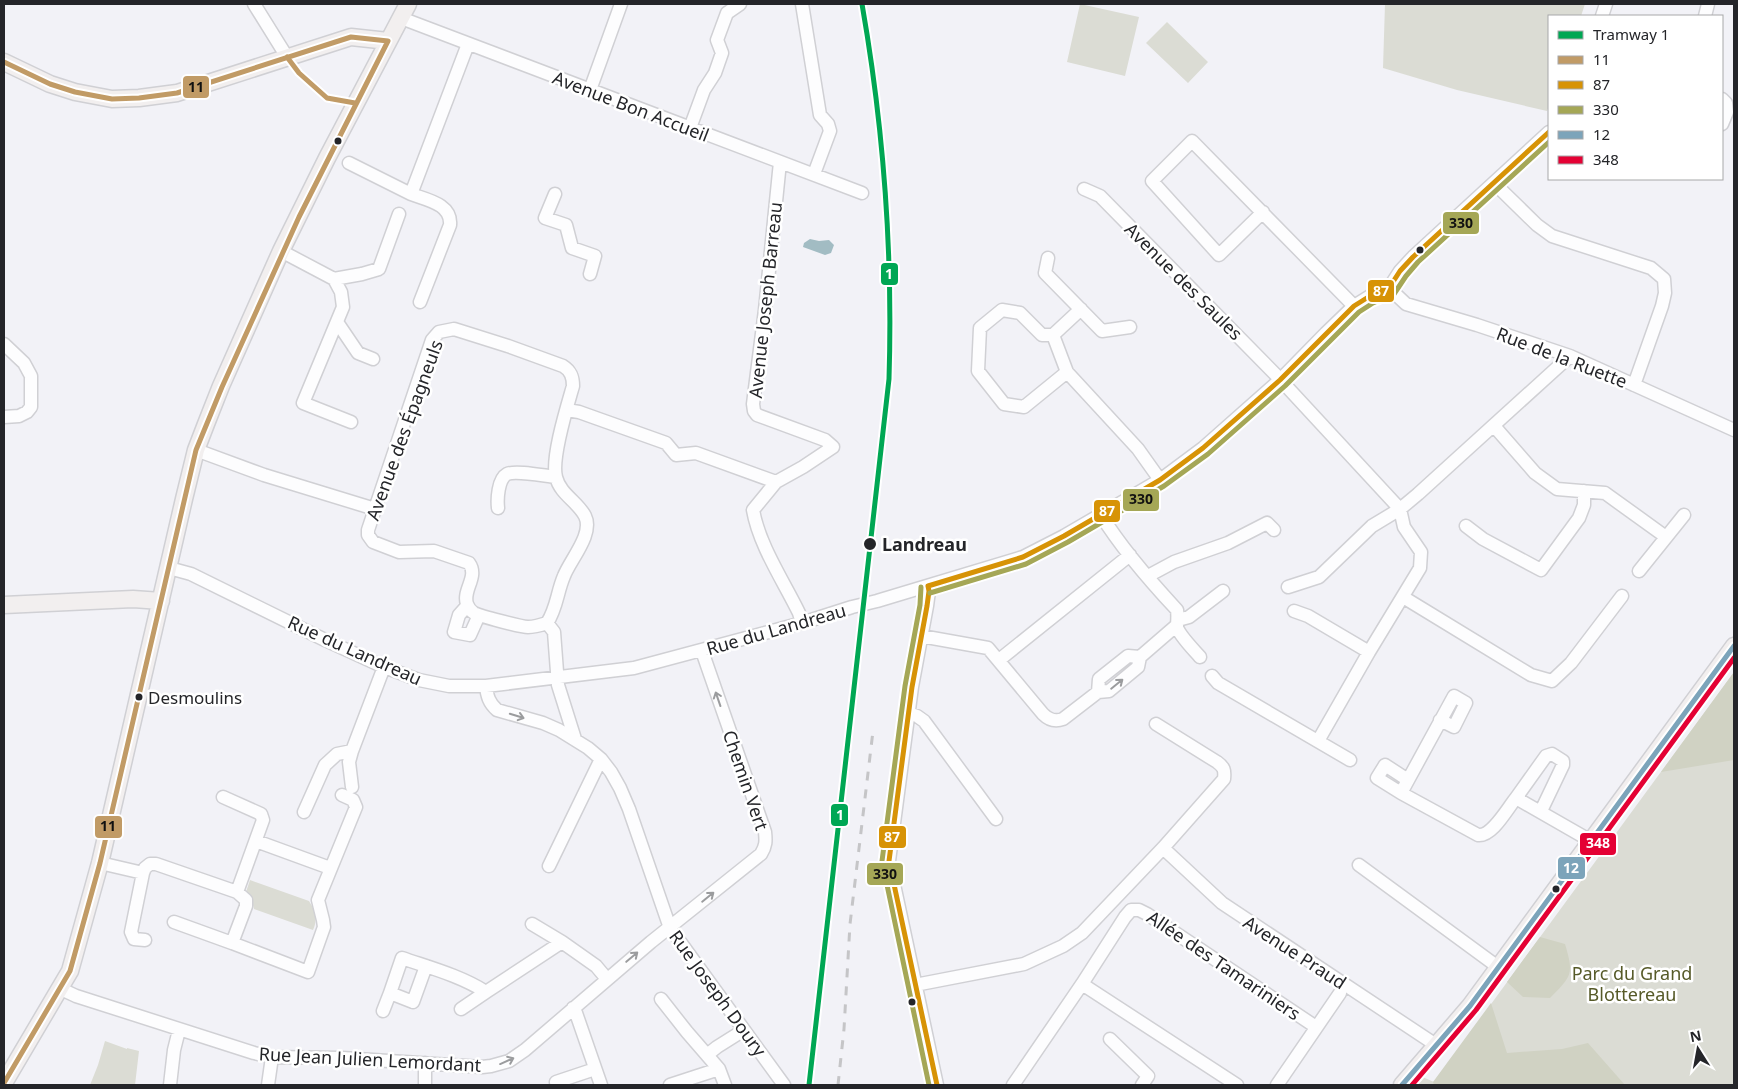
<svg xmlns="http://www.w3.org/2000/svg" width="1738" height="1089" viewBox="0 0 1738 1089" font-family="'Noto Sans',sans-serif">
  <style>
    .green { fill: #dbdcd4 }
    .forest { fill: #d0d2c3 }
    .water { fill: #a2bcc3 }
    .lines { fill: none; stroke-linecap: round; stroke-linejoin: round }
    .street-casing { stroke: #d0d0d4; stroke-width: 15 }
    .secondary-casing { stroke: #d0d0d4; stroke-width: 19 }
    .street { stroke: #fdfdfe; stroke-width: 12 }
    .secondary { stroke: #f2efef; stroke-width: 16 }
    .rail { stroke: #c5c5c7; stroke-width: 3; stroke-dasharray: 9 9; stroke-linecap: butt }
    .bus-1-casing { stroke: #fff; stroke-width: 9 }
    .bus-2-casing { stroke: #fff; stroke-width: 9 }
    .bus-3-casing { stroke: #fff; stroke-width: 9 }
    .bus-4-casing { stroke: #fff; stroke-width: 9 }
    .bus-5-casing { stroke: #fff; stroke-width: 9 }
    .bus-1 { stroke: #c19b66; stroke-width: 5 }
    .bus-2 { stroke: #d79306; stroke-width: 5 }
    .bus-3 { stroke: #a5a756; stroke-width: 5 }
    .bus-4 { stroke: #7ca4ba; stroke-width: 5 }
    .bus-5 { stroke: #e40134; stroke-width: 5 }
    .tram-1-casing { stroke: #fff; stroke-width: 9 }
    .tram-1 { stroke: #00a754; stroke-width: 5 }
    .oneway { stroke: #9b9c9e }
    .bus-dot { fill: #242529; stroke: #fff; stroke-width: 2 }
    .labels { text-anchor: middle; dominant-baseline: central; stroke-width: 5; stroke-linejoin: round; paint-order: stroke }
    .bus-label { font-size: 17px; fill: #242529; stroke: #fff; text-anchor: start }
    .street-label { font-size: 18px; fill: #242529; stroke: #fff }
    .stop-label { font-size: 18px; font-weight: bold; fill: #242529; stroke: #fff; text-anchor: start }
    .park-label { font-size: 18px; fill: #565a28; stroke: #fff }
    .line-badge { stroke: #fff; stroke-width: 2 }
    .badge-label { font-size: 14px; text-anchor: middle; font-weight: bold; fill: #fff }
    .pale-badge-label { font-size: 14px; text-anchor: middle; font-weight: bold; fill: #111 }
  </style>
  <rect width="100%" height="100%" fill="#f2f2f7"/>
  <path class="green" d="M 1080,4 L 1139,17 L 1125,76 L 1067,62 Z
    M 1385,4 L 1585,4 L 1581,16 L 1549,16 L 1549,106 L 1547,111 L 1457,90 L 1383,68 Z
    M 1167,22 L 1208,62 L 1188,83 L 1146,43 Z
    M 1734,672 L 1734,1085 L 1411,1085 L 1418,1075 L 1434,1082 Z
    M 250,880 L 309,901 C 315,910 318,920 313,930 L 254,909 L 251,897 L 246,892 Z
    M 105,1041 L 127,1049 L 127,1048 L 139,1051 L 135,1085 L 90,1085 L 98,1065 Z"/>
  <path class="forest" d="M 1734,672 L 1734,760 L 1661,772 Z
    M 1540,937 L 1565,944 C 1574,974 1572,976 1550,998 L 1523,997 L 1507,982 Z
    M 1491,1003 L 1507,1053 L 1562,1049 L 1588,1043 L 1625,1085 L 1434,1085 L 1433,1082 Z"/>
  <path class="water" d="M 810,239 L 819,241 L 829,240 L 834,245 L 831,253 L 825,255 L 803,247 L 804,243 Z"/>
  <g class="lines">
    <g class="street-casing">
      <path id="street" d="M 254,4 L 287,57
        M 802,4 L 820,115 L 828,124 L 830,131 L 814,174
        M 1602,16 L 1606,4
        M 1705,16 L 1708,4
        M 401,18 L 862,193
        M 590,90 L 621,4
        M 1722,99 L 1726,103 L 1727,112 L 1722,124
        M 690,128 L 704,90 L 715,73 L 722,53 L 717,40 L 727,13 L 740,4
        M 780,162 L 765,310 L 753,404 L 754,411 L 757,415 L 825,440 L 833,447 L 803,467 L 776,482 L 753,510 C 759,545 784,582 799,613 L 802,623
        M 349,163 L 411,194
        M 1494,183 L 1537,225 L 1552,236 L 1651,268 L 1664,279 L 1665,293 L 1662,306 L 1634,385
        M 1084,189 L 1100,196 L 1276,375 L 1400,509 L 1418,494 L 1570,356
        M 555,194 L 545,218 L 566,225 L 572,248 L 595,256 L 590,274
        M 1263,212 L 1219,255 L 1152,181 L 1192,141 L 1354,306
        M 281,251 L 334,279 L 362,274 L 379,269 L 399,214
        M 1048,258 L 1045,273 L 1102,331 L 1130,327
        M 334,279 L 341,292 L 343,307 L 303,403 L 351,422
        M 1389,288 L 1406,304 L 1477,325 L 1570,356 L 1734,430
        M 420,302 L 450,225 C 452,204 427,200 411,194 L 468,44
        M 337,322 L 358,353 L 373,359
        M 1053,335 L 1081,309
        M 4,344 L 24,363 L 31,376 L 31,407 L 27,412 L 19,416 L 4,417
        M 1067,372 L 1053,335 L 1042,335 L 1020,313 L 1002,310 L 980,328 L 978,371 L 1004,404 L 1024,407 L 1067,372 L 1138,449 L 1160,480
        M 567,410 L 579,412 L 666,443 L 676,455 L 696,453 L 776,482
        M 1494,426 L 1535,473 L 1557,489 L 1605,493 L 1666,537
        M 196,450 L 264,475 L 375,509
        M 498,508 C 497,499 498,479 507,474 C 516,470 545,476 556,477
        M 1101,515 C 1122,549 1150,581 1177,610 C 1178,616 1177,622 1177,627 C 1179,635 1194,650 1200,657
        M 1466,526 L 1483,539 L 1541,570 L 1579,518 L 1584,505 L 1584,491
        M 169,568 L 191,574 L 325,640 L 384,667 L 419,680 L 449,686 L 486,686 L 634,668 L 802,623 L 852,607 L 877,601 L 1023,557 L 1064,536 L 1160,480 L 1203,448 L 1280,380 L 1326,333 L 1354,306 L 1370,296 L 1389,288 L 1400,271 L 1413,257 L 1549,132
        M 1639,571 L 1684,515
        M 1148,576 L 1174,562 L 1228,543 L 1267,523 L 1274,530
        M 928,586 L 929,591 L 927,606 L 912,687 L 889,861 L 937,1085
        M 1288,587 L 1319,577 L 1372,526 L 1400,509 L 1404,527 L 1421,552 L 1420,568 L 1369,652 L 1318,741
        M 1403,597 L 1531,675 L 1552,681 L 1571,663 L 1622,596
        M 467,606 L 459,615 L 454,632 L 470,635 L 479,615
        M 1294,611 L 1308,616 L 1369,652
        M 1178,620 L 1189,617 L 1223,591
        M 547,623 C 541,625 534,627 528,627 C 521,627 480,616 474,613 C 471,611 468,607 467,604 C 462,590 479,577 469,563 L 434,551 L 399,552 L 373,542 L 368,535 L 368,530 L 375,509 L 432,340 L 439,332 L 454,329 L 508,346 L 563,366 C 571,371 573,377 573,386 C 567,407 551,458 556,477 C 560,494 578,502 585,516 C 594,534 570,560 564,576 C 557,592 557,608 547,623 L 554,632 L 558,685 L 575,739
        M 921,636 L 988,648 L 1043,714 C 1049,720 1055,722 1063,719 L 1098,692
        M 1140,657 L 1128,656 L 1099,679 L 1098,692 L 1109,691 L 1138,667 L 1140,657 L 1177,625
        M 999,660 L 1130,555
        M 1212,676 L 1218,683 L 1350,760
        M 486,686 C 487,696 489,703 497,710 L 543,723 L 559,730 L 588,748 L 601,759 L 611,772 L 620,788 L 629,809 L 670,928 L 784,1085
        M 908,713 L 917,716 L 924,721 L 996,819
        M 1440,720 L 1454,727 L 1466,703 L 1454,696 L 1401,793 L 1478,835 C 1492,837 1507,809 1516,798 L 1591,841
        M 352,751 L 349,762 L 352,787
        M 1401,793 L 1377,778 L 1385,765 L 1408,780
        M 223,797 L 261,814 L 263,820 L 237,892
        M 1516,798 L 1546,756 L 1552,754 L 1563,761 L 1563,765 L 1541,811
        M 304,812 L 325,765 L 337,754 L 352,751 L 384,667
        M 256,841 L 330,868
        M 1163,848 L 1222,903 L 1436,1045
        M 100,863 L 143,873 L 145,868 L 150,864 L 156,864 L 237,892 L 246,900 L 246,906 L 232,943 L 308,972 L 324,927 L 323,920 L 318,900 L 356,807 L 353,800 L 342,795
        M 1359,865 L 1498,967
        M 549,866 L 601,759
        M 143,873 L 131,932 L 134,939 L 145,940
        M 174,922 L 232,943
        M 532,924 L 562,942
        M 426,966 L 413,1002 L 390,993 L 402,958 C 431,968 461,976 486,992 L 562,942 L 596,966 L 607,979
        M 1082,984 L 1237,1085
        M 915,985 L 1024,964 L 1063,946 L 1082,933 L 1163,848 L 1224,779 C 1225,770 1224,767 1217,762 L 1156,724
        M 61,989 L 76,996 L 254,1053 L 272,1057 L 342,1058 L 482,1067 L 491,1066 L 509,1061 L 525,1050 L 651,942 L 761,854 C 766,846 766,841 765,832 L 702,651
        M 661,999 L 687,1032 L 719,1069 L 725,1085
        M 573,1008 L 576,1013 L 601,1085
        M 461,1009 L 486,992
        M 383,1011 L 390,993
        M 1110,1039 L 1148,1076 L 1142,1085
        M 707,1055 L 717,1047 L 744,1030
        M 425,1063 L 425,1085
        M 556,1082 L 595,1069
        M 170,1085 L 174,1050 L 179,1030
        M 268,1085 L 272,1057
        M 670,1085 L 719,1069
        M 1013,1085 L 1082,984 L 1125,917 L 1131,910 L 1139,910 L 1147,914 L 1316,1027
        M 1277,1085 L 1340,993"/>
    </g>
    <g class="secondary-casing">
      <path id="secondary" d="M 4,62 L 50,84 L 75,92 L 112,99 L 139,98 L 177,93 L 351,37 L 388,41
        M 4,605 L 133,599 L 161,601
        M 4,1083 L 70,971 L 100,863 L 184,499 L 196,450 L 206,424 L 221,386 L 281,251 L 327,158 L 408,4
        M 1402,1085 L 1470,1006 L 1734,646"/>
    </g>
    <use href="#street" class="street"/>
    <use href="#secondary" class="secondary"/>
    <path class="rail" d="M 838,1085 L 844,1029 L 850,924 L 873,731"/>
    <g class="bus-1-casing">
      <path id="bus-1" d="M 287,57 L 299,73 L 327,98 L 355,103
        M 4,62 L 50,84 L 75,92 L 112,99 L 139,98 L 177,93 L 351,37 L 388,41
        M 4,1083 L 70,971 L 100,863 L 196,450 L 222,387 L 299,217 L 388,41"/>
    </g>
    <g class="bus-2-casing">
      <path id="bus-2" d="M 928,586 L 1023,557 L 1064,536 L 1160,480 L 1203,448 L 1280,380 L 1354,306 L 1370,296 L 1389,288 L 1400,271 L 1413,257 L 1549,132
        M 928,586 L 929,591 L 927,606 L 912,687 L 889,861 L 937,1085"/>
    </g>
    <g class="bus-3-casing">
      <path id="bus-3" d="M 921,587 L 920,605 L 905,686 L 882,861 L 929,1085
        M 930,593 L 1026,564 L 1068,542 L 1164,486 L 1208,454 L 1285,386 L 1359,312 L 1373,303 L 1394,294 L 1406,276 L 1418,262 L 1549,142"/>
    </g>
    <g class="bus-4-casing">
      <path id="bus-4" d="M 1402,1085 L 1470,1006 L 1734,646"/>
    </g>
    <g class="bus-5-casing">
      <path id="bus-5" d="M 1412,1085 L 1476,1010 L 1734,658"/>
    </g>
    <use href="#bus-1" class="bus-1"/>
    <use href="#bus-2" class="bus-2"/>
    <use href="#bus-3" class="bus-3"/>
    <use href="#bus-4" class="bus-4"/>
    <use href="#bus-5" class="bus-5"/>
    <g class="tram-1-casing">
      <path id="tram-1" d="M 809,1085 L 889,379 C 893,252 884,130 862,4"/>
    </g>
    <use href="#tram-1" class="tram-1"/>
  </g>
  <defs><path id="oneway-shaft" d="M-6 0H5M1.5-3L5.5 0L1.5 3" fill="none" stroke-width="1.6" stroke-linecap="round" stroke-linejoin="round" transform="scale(1.25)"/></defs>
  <g class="oneway">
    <use href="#oneway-shaft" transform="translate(1117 684) rotate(-39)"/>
    <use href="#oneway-shaft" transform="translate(718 699) rotate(-109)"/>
    <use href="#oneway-shaft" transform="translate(517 716) rotate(17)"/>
    <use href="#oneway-shaft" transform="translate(708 897) rotate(-39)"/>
    <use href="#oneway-shaft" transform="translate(632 957) rotate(-40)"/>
    <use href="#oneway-shaft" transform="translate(507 1061) rotate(-24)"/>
  </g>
  <g class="bus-dot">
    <circle cx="338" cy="141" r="4.5"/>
    <circle cx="1420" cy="250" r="4.5"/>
    <circle cx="870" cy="544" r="7"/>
    <circle cx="139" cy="697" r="4.5"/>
    <circle cx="1556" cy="889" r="4.5"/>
    <circle cx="912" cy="1002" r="4.5"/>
  </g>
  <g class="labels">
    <g class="bus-label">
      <text x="148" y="697">Desmoulins</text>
    </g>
    <g class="street-label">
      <text transform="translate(631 106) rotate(21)">Avenue Bon Accueil</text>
      <text transform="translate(1184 281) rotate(45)">Avenue des Saules</text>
      <text transform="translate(765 300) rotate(-84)">Avenue Joseph Barreau</text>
      <text transform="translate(1562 357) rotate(21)">Rue de la Ruette</text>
      <text transform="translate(404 430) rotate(-70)">Avenue des Épagneuls</text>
      <text transform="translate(776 629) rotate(-16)">Rue du Landreau</text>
      <text transform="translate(355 650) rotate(24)">Rue du Landreau</text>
      <text transform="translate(746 780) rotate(71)">Chemin Vert</text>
      <text transform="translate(1295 952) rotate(33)">Avenue Praud</text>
      <text transform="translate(1224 965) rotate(34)">Allée des Tamariniers</text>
      <text transform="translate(718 993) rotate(54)">Rue Joseph Doury</text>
      <text transform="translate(370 1059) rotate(3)">Rue Jean Julien Lemordant</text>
    </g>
    <g class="stop-label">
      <text x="882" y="544">Landreau</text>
    </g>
    <g class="park-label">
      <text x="1632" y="973">Parc du Grand<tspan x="1632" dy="21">Blottereau</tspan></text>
    </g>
  </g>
  <g class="line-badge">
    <rect x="182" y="75" width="28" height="24" rx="5" fill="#c19b66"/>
    <rect x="1442" y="211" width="38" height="24" rx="5" fill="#a5a756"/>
    <rect x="880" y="262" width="19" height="24" rx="5" fill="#00a754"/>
    <rect x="1367" y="279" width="28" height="24" rx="5" fill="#d79306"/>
    <rect x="1122" y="488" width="38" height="24" rx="5" fill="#a5a756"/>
    <rect x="1093" y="499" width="28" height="24" rx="5" fill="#d79306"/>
    <rect x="830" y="803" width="19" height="24" rx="5" fill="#00a754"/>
    <rect x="94" y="815" width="29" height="24" rx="5" fill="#c19b66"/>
    <rect x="878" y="825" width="29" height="24" rx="5" fill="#d79306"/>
    <rect x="1579" y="832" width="38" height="24" rx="5" fill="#e40134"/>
    <rect x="1557" y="856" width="29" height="24" rx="5" fill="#7ca4ba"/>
    <rect x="866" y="862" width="38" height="24" rx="5" fill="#a5a756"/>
  </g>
  <g class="badge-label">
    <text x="889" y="279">1</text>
    <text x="1381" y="296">87</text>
    <text x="1107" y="516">87</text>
    <text x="840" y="820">1</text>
    <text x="892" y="842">87</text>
    <text x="1598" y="848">348</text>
    <text x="1571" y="873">12</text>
  </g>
  <g class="pale-badge-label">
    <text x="196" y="92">11</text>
    <text x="1461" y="228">330</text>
    <text x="1141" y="504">330</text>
    <text x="108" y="831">11</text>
    <text x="885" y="879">330</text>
  </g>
  <rect width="1738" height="1089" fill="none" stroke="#242529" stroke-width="10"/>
  <rect x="1548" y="15" width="175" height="165" fill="#ffffff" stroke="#a7a8a9"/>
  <rect x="1558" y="31" width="25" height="8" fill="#00a754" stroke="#a7a8a9"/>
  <text x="1593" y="40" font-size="15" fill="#242529">Tramway 1</text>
  <rect x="1558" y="56" width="25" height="8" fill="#c19b66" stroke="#a7a8a9"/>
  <text x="1593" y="65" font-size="15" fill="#242529">11</text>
  <rect x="1558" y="81" width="25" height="8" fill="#d79306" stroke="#a7a8a9"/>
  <text x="1593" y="90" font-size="15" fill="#242529">87</text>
  <rect x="1558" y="106" width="25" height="8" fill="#a5a756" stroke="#a7a8a9"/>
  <text x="1593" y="115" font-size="15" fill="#242529">330</text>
  <rect x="1558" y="131" width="25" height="8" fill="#7ca4ba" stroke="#a7a8a9"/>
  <text x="1593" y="140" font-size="15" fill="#242529">12</text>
  <rect x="1558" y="156" width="25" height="8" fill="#e40134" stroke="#a7a8a9"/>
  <text x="1593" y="165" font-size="15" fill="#242529">348</text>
  <g transform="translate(1698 1049) rotate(349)" stroke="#ffffff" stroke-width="4" paint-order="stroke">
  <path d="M0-4L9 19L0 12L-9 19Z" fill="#242529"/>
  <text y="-8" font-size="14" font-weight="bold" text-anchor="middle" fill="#242529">N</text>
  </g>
</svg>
